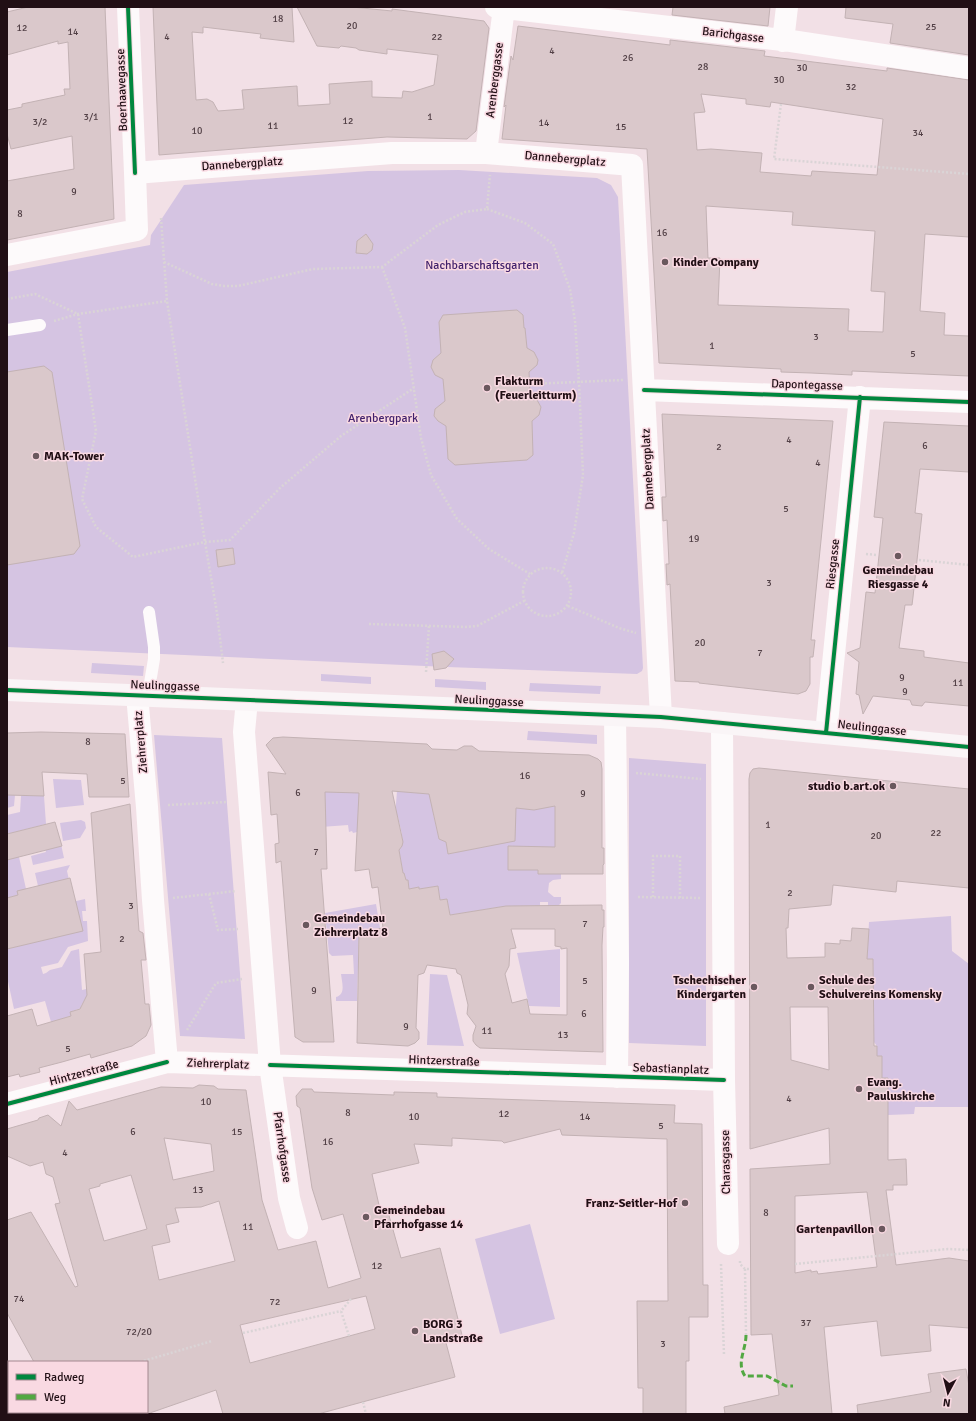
<svg xmlns="http://www.w3.org/2000/svg" width="976" height="1421" viewBox="0 0 976 1421" font-family="Signika,sans-serif">
  <style>
    .green { fill: #d5c4e2 }
    .building { fill: #dac8cb; stroke: #c3b2b4; fill-rule: evenodd }
    .lines { fill: none; stroke-linecap: round; stroke-linejoin: round }
    .path { stroke: #dad4d6; stroke-width: 2.5; stroke-dasharray: 2 2; stroke-linecap: butt }
    .lane { stroke: #fdfafb; stroke-width: 12 }
    .street { stroke: #fdfafb; stroke-width: 22 }
    .secondary { stroke: #faf5f7; stroke-width: 22 }
    .quiet { stroke: #52a842; stroke-width: 3; stroke-dasharray: 6 3; stroke-linecap: butt }
    .cycleway-casing { stroke: #f9d9e2; stroke-width: 6 }
    .cycleway { stroke: #00873e; stroke-width: 4 }
    .poi-dot { fill: #6a585e; stroke: #f9d9e2; stroke-width: 1.5 }
    .labels { text-anchor: middle; dominant-baseline: central; stroke-width: 3; stroke-linejoin: round; paint-order: stroke }
    .number-label { font-size: 10px; fill: #524046 }
    .street-label { font-size: 12px; fill: #210f15; stroke: #f9d9e2 }
    .poi-label { font-size: 12px; font-weight: bold; fill: #210f15; stroke: #f9d9e2; text-anchor: start }
    .park-label { font-size: 12px; fill: #41216c; stroke: #f9d9e2 }
  </style>
  <rect width="100%" height="100%" fill="#f2e0e6"/>
  <path class="green" d="M 459,170 L 597,178 L 611,185 L 618,197 L 643,668 L 642,671 L 637,674 L 447,667 L 7,647 L 7,272 L 150,245 L 151,235 L 184,185 L 368,171 Z
    M 92,663 L 144,666 L 143,676 L 91,673 Z
    M 321,674 L 371,677 L 371,684 L 321,681 Z
    M 435,679 L 486,682 L 486,690 L 435,687 Z
    M 530,683 L 601,686 L 600,694 L 529,691 Z
    M 528,731 L 597,735 L 597,744 L 527,740 Z
    M 154,735 L 222,738 L 245,1039 L 180,1036 Z
    M 629,758 L 706,764 L 706,1046 L 629,1043 Z
    M 7,775 L 7,795 L 15,795 L 14,806 L 7,808 Z
    M 317,777 L 370,791 L 370,829 L 353,833 L 352,831 L 349,832 L 348,825 L 321,827 L 320,815 L 326,814 L 326,809 Z
    M 53,779 L 81,780 L 84,805 L 56,808 Z
    M 397,791 L 432,794 L 434,812 L 433,813 L 439,839 L 446,842 L 448,854 L 493,845 L 516,800 C 537,815 532,809 555,803 L 555,847 L 525,851 L 508,851 L 508,870 L 538,870 L 538,874 L 561,873 L 561,879 L 553,880 L 549,883 L 548,892 L 554,897 L 561,897 L 561,903 L 558,906 L 548,906 L 548,902 L 540,902 L 540,906 L 506,906 L 450,915 L 447,899 L 440,900 L 438,886 L 419,889 L 419,887 L 409,889 L 404,873 L 403,873 L 399,850 C 406,842 400,828 398,817 L 395,817 Z
    M 21,796 L 44,796 L 46,824 L 7,834 L 7,815 L 20,812 Z
    M 81,820 L 85,822 L 86,828 L 80,838 L 63,841 L 60,823 Z
    M 61,844 L 64,858 L 33,865 L 31,856 L 46,852 L 45,848 Z
    M 7,854 L 19,857 L 26,889 L 18,891 L 18,895 L 7,898 Z
    M 70,865 L 67,871 L 69,880 L 38,886 L 35,873 Z
    M 85,899 L 86,911 L 82,911 L 83,921 L 87,921 L 88,941 L 68,947 L 58,963 L 41,967 L 43,974 L 46,973 L 50,970 L 62,967 L 71,951 L 79,949 L 82,990 L 95,987 L 93,997 L 85,999 L 81,1006 L 81,1008 L 70,1012 L 71,1016 L 51,1022 L 45,1001 L 14,1009 L 7,977 L 7,949 L 56,937 L 50,907 Z
    M 376,904 L 380,928 L 359,932 L 357,1001 L 336,1001 L 336,997 C 346,994 342,983 341,974 L 354,974 L 353,955 L 332,956 L 329,953 L 325,913 Z
    M 951,916 L 952,951 L 969,964 L 969,1107 L 915,1107 L 914,1114 L 888,1115 L 888,1078 L 882,1078 L 882,1056 L 877,1056 L 877,1046 L 861,1025 L 874,1024 L 873,959 L 867,959 L 869,922 Z
    M 560,949 L 560,1007 L 529,1006 L 517,953 Z
    M 430,974 L 447,975 L 464,1046 L 427,1045 Z
    M 530,1224 L 555,1319 L 500,1334 L 475,1239 Z"/>
  <path class="building" d="M 28,7 L 105,7 L 114,219 L 7,240 L 7,181 L 74,169 L 72,136 L 11,149 L 7,134 L 7,110 L 22,107 L 22,104 L 65,95 L 64,89 L 70,89 L 68,42 L 58,44 L 58,41 L 7,55 L 7,12 Z
    M 153,7 L 292,7 L 294,42 L 260,38 L 261,34 L 203,27 L 203,33 L 192,32 L 196,100 L 207,99 L 213,102 L 218,111 L 244,109 L 242,90 L 297,86 L 298,106 L 330,104 L 329,84 L 372,81 L 372,97 L 402,98 L 403,91 L 412,92 L 434,85 L 438,55 L 387,49 L 387,54 L 359,50 L 356,48 L 341,46 L 339,48 L 317,46 L 297,7 L 352,7 L 392,11 L 392,9 L 484,21 L 489,28 L 476,131 L 467,139 L 387,137 L 159,155 Z
    M 673,7 L 770,7 L 768,26 L 672,15 Z
    M 846,7 L 969,7 L 969,55 L 890,43 L 893,24 L 845,18 Z
    M 518,26 L 670,45 L 670,40 L 765,51 L 764,56 L 887,71 L 887,68 L 969,80 L 969,237 L 925,234 L 920,311 L 945,313 L 944,335 L 969,336 L 969,376 L 852,371 L 852,375 L 811,373 L 781,372 L 781,369 L 659,363 L 647,149 L 502,139 L 506,105 L 504,107 L 511,56 L 513,60 ZM 701,94 L 746,99 L 746,104 L 770,107 L 771,102 L 883,119 L 877,175 L 812,171 L 811,176 L 760,172 L 762,153 L 711,149 L 697,150 L 694,113 L 705,112 ZM 706,206 L 793,212 L 792,225 L 875,231 L 871,291 L 885,292 L 883,332 L 848,331 L 849,309 L 718,305 L 720,258 L 708,258 Z
    M 366,234 L 373,244 L 372,250 L 367,254 L 356,253 L 357,241 Z
    M 517,310 L 523,315 L 524,328 L 525,328 L 527,348 L 534,352 L 538,360 L 537,365 L 529,372 L 530,395 L 537,400 L 541,407 L 539,415 L 532,421 L 533,455 L 527,460 L 455,465 L 448,459 L 446,426 L 438,421 L 434,416 L 435,409 L 445,401 L 443,379 L 435,375 L 431,367 L 433,360 L 441,353 L 439,322 L 443,315 Z
    M 44,366 L 52,372 L 80,546 L 74,554 L 7,565 L 7,372 Z
    M 662,414 L 833,421 L 811,640 L 815,640 L 813,657 L 810,657 L 810,684 L 806,691 L 798,694 L 699,683 L 699,682 L 675,681 L 670,584 L 667,585 L 666,564 L 669,564 L 667,520 L 663,521 L 662,497 L 666,497 Z
    M 884,422 L 969,426 L 969,472 L 920,469 L 915,513 L 922,514 L 913,597 L 912,605 L 905,605 L 899,648 L 924,651 L 924,657 L 969,663 L 969,706 L 925,702 L 922,706 L 912,705 L 910,700 L 873,696 L 863,714 L 859,695 L 856,694 L 859,662 L 847,653 L 860,648 L 866,592 L 875,593 L 883,518 L 874,517 Z
    M 233,548 L 235,564 L 218,567 L 216,550 Z
    M 444,651 L 454,659 L 446,668 L 434,670 L 432,654 Z
    M 41,732 L 125,734 L 129,797 L 89,797 L 87,774 L 42,772 L 44,796 L 7,795 L 7,733 Z
    M 283,737 L 427,744 L 432,749 L 457,750 L 464,746 L 472,746 L 479,751 L 589,755 L 598,759 L 601,762 L 602,769 L 602,848 L 604,848 L 604,864 L 603,865 L 603,874 L 538,874 L 538,870 L 508,870 L 508,846 L 555,847 L 555,806 L 534,810 L 516,808 L 515,841 L 448,854 L 446,842 L 439,839 L 429,794 L 392,791 L 403,842 L 402,846 L 399,850 L 403,873 L 404,873 L 406,880 L 408,880 L 409,889 L 419,887 L 419,889 L 438,886 L 440,900 L 447,899 L 450,915 L 506,906 L 602,905 L 602,910 L 604,910 L 604,927 L 603,927 L 602,945 L 603,1052 L 480,1048 L 476,1045 L 473,1041 L 473,1035 L 476,1026 L 467,1014 L 468,1005 L 461,975 L 457,973 L 456,969 L 427,965 L 424,973 L 418,975 L 416,1028 L 419,1032 L 419,1039 L 415,1043 L 408,1046 L 357,1043 L 359,932 L 383,928 L 378,887 L 372,888 L 369,869 L 355,871 L 359,793 L 325,792 L 327,869 L 321,869 L 334,1042 L 303,1042 L 295,1037 L 281,861 L 276,863 L 275,844 L 279,843 L 277,814 L 271,815 L 268,772 L 286,774 L 266,745 L 273,738 ZM 511,929 L 555,929 L 555,946 L 561,947 L 561,949 L 567,948 L 567,1015 L 530,1014 L 527,999 L 512,1003 L 505,974 L 509,966 L 510,949 L 516,948 Z
    M 759,768 L 969,789 L 969,888 L 897,881 L 896,892 L 833,885 L 831,905 L 789,909 L 788,928 L 786,928 L 787,958 L 825,957 L 825,943 L 840,944 L 840,940 L 851,941 L 852,928 L 869,929 L 867,959 L 873,959 L 874,1046 L 877,1046 L 877,1056 L 882,1056 L 882,1078 L 888,1078 L 888,1160 L 906,1159 L 907,1185 L 893,1185 L 893,1190 L 886,1190 L 896,1265 L 949,1258 L 969,1261 L 969,1328 L 929,1325 L 931,1351 L 881,1356 L 877,1321 L 824,1327 L 832,1414 L 725,1414 L 724,1407 L 779,1395 L 772,1334 L 751,1335 L 750,1169 L 830,1164 L 829,1128 L 750,1149 L 749,779 L 750,773 L 753,769 ZM 790,1007 L 828,1007 L 829,1070 L 791,1060 ZM 867,1192 L 877,1267 L 818,1274 L 817,1271 L 811,1272 L 811,1270 L 795,1273 L 795,1196 Z
    M 130,804 L 139,931 L 143,933 L 146,960 L 141,960 L 145,1004 L 149,1004 L 151,1025 L 146,1036 L 132,1046 L 91,1058 L 90,1054 L 62,1062 L 39,1068 L 40,1072 L 20,1077 L 19,1074 L 7,1077 L 7,1016 L 32,1009 L 37,1026 L 71,1016 L 70,1012 L 80,1009 L 87,995 L 84,954 L 101,952 L 91,813 Z
    M 55,822 L 62,846 L 7,860 L 7,834 Z
    M 70,878 L 83,931 L 7,949 L 7,898 L 18,895 L 17,891 Z
    M 199,1085 L 214,1086 L 218,1089 L 246,1090 L 262,1200 L 278,1250 L 316,1241 L 328,1288 L 361,1278 L 343,1214 L 322,1220 L 312,1188 L 300,1108 L 297,1106 L 296,1096 L 302,1089 L 312,1089 L 314,1092 L 394,1095 L 394,1092 L 437,1093 L 437,1097 L 675,1105 L 674,1123 L 702,1124 L 703,1285 L 708,1285 L 708,1317 L 689,1317 L 689,1361 L 686,1361 L 686,1414 L 643,1414 L 643,1388 L 638,1388 L 637,1301 L 668,1301 L 667,1139 L 562,1135 L 560,1129 L 504,1143 L 502,1141 L 452,1138 L 452,1146 L 414,1144 L 419,1163 L 372,1174 L 381,1214 L 388,1212 L 401,1258 L 440,1248 L 462,1335 L 445,1339 L 455,1377 L 318,1414 L 223,1414 L 216,1390 L 147,1414 L 147,1362 L 34,1362 L 7,1313 L 7,1220 L 31,1212 L 75,1287 L 78,1286 L 55,1204 L 60,1203 L 53,1177 L 46,1174 L 43,1162 L 30,1166 L 7,1156 L 7,1129 L 38,1120 L 39,1118 L 48,1115 L 61,1126 L 69,1101 L 77,1110 L 161,1087 L 193,1088 ZM 164,1138 L 211,1144 L 214,1171 L 173,1180 ZM 131,1175 L 147,1229 L 104,1241 L 89,1189 L 100,1186 L 100,1184 ZM 219,1201 L 235,1261 L 159,1280 L 152,1246 L 170,1242 L 166,1225 L 179,1222 L 175,1208 L 201,1207 ZM 366,1296 L 375,1329 L 250,1363 L 240,1325 Z
    M 966,1369 L 969,1386 L 969,1414 L 858,1414 L 857,1405 L 931,1392 L 928,1374 Z"/>
  <g class="lines">
    <path class="path" d="M 781,104 L 774,159 L 969,174
      M 487,209 L 525,223 L 553,244 L 570,289 L 575,321 L 579,382 L 583,475 L 574,533 L 562,573
      M 161,218 L 167,301 L 205,542 L 217,613 L 223,663
      M 164,262 L 212,284 L 224,286 L 238,286 L 313,269 L 382,267 L 438,225 L 465,212 L 487,209 L 490,175
      M 382,267 L 405,328 L 421,438 L 431,475 L 457,519 L 489,549 L 530,574
      M 7,299 L 35,294 L 78,314 L 96,431 L 82,499 L 96,527 L 133,557 L 205,542 L 230,540 L 280,488 L 341,436 L 414,388
      M 54,321 L 78,314 L 167,301
      M 529,384 L 623,380
      M 866,554 L 877,555
      M 919,560 L 969,565
      M523 592a24 24 0 1 1 48 0a24 24 0 1 1-48 0Z
      M 568,606 L 619,628 L 636,633
      M 369,624 L 465,627 L 477,626 L 524,601
      M 426,672 L 429,626
      M 636,773 L 701,779
      M 168,805 L 227,802
      M 209,894 L 218,930 L 238,929
      M 638,897 L 701,898
      M 653,897 L 653,856 L 680,856 L 680,898
      M 173,898 L 236,891
      M 187,1030 L 216,983 L 242,979
      M 740,1261 L 740,1264 L 745,1269 L 751,1269
      M 721,1264 L 724,1355
      M 795,1264 L 948,1249 L 969,1250
      M 745,1269 L 746,1335
      M 243,1333 L 341,1311
      M 349,1336 L 341,1311 L 351,1299
      M 140,1362 L 212,1341
      M 363,1402 L 366,1414"/>
    <path class="lane" d="M 7,330 L 40,325
      M 148,695 L 154,659 L 154,647 L 149,612"/>
    <path class="street" d="M 128,7 L 135,173
      M 496,7 L 791,41 L 969,68
      M 783,41 L 787,7
      M 486,153 L 504,7
      M 7,255 L 137,230 L 135,173 L 392,153 L 486,153 L 632,165 L 661,717
      M 644,390 L 969,402
      M 137,695 L 147,807 L 153,900 L 167,1062
      M 247,700 L 244,732 L 270,1065 L 289,1198 L 297,1228
      M 615,716 L 618,963 L 617,1077
      M 722,723 L 724,1080 L 728,1244
      M 826,733 L 860,397
      M 7,1104 L 167,1062 L 724,1080"/>
    <path class="secondary" d="M 7,690 L 661,717 L 969,747
      M 7,1385 L 9,1389
      M 21,1412 L 22,1414"/>
    <path class="quiet" d="M 746,1335 C 746,1350 736,1363 745,1376 L 767,1376 L 786,1386 L 793,1386"/>
    <g class="cycleway-casing">
      <path id="cycleway" d="M 128,7 L 135,173
        M 644,390 L 969,402
        M 7,690 L 661,717 L 969,747
        M 826,733 L 860,397
        M 270,1065 L 724,1080
        M 7,1104 L 167,1062"/>
    </g>
    <use href="#cycleway" class="cycleway"/>
  </g>
  <g class="poi-dot">
    <circle cx="665" cy="262" r="4"/>
    <circle cx="487" cy="388" r="4"/>
    <circle cx="36" cy="456" r="4"/>
    <circle cx="898" cy="556" r="4"/>
    <circle cx="893" cy="786" r="4"/>
    <circle cx="306" cy="925" r="4"/>
    <circle cx="754" cy="987" r="4"/>
    <circle cx="811" cy="987" r="4"/>
    <circle cx="859" cy="1089" r="4"/>
    <circle cx="685" cy="1203" r="4"/>
    <circle cx="366" cy="1217" r="4"/>
    <circle cx="882" cy="1229" r="4"/>
    <circle cx="415" cy="1331" r="4"/>
  </g>
  <g class="labels">
    <g class="number-label">
      <text x="278" y="19">18</text>
      <text x="352" y="26">20</text>
      <text x="931" y="27">25</text>
      <text x="22" y="28">12</text>
      <text x="73" y="32">14</text>
      <text x="167" y="37">4</text>
      <text x="437" y="37">22</text>
      <text x="552" y="51">4</text>
      <text x="628" y="58">26</text>
      <text x="703" y="67">28</text>
      <text x="802" y="68">30</text>
      <text x="779" y="80">30</text>
      <text x="851" y="87">32</text>
      <text x="91" y="117">3/1</text>
      <text x="430" y="117">1</text>
      <text x="348" y="121">12</text>
      <text x="40" y="122">3/2</text>
      <text x="544" y="123">14</text>
      <text x="273" y="126">11</text>
      <text x="621" y="127">15</text>
      <text x="197" y="131">10</text>
      <text x="918" y="133">34</text>
      <text x="74" y="192">9</text>
      <text x="20" y="214">8</text>
      <text x="662" y="233">16</text>
      <text x="816" y="337">3</text>
      <text x="712" y="346">1</text>
      <text x="913" y="354">5</text>
      <text x="789" y="440">4</text>
      <text x="925" y="446">6</text>
      <text x="719" y="447">2</text>
      <text x="818" y="463">4</text>
      <text x="786" y="509">5</text>
      <text x="694" y="539">19</text>
      <text x="769" y="583">3</text>
      <text x="700" y="643">20</text>
      <text x="760" y="653">7</text>
      <text x="902" y="678">9</text>
      <text x="958" y="683">11</text>
      <text x="905" y="692">9</text>
      <text x="88" y="742">8</text>
      <text x="525" y="776">16</text>
      <text x="123" y="781">5</text>
      <text x="298" y="793">6</text>
      <text x="583" y="794">9</text>
      <text x="768" y="825">1</text>
      <text x="936" y="833">22</text>
      <text x="876" y="836">20</text>
      <text x="316" y="852">7</text>
      <text x="790" y="893">2</text>
      <text x="131" y="906">3</text>
      <text x="585" y="924">7</text>
      <text x="122" y="939">2</text>
      <text x="585" y="981">5</text>
      <text x="314" y="991">9</text>
      <text x="584" y="1014">6</text>
      <text x="406" y="1027">9</text>
      <text x="487" y="1031">11</text>
      <text x="563" y="1035">13</text>
      <text x="68" y="1049">5</text>
      <text x="789" y="1099">4</text>
      <text x="206" y="1102">10</text>
      <text x="348" y="1113">8</text>
      <text x="504" y="1114">12</text>
      <text x="414" y="1117">10</text>
      <text x="585" y="1117">14</text>
      <text x="661" y="1126">5</text>
      <text x="133" y="1132">6</text>
      <text x="237" y="1132">15</text>
      <text x="328" y="1142">16</text>
      <text x="65" y="1153">4</text>
      <text x="198" y="1190">13</text>
      <text x="766" y="1213">8</text>
      <text x="248" y="1227">11</text>
      <text x="377" y="1266">12</text>
      <text x="19" y="1299">74</text>
      <text x="275" y="1302">72</text>
      <text x="806" y="1323">37</text>
      <text x="139" y="1332">72/20</text>
      <text x="663" y="1344">3</text>
    </g>
    <g class="street-label">
      <text transform="translate(733 35) rotate(7)">Barichgasse</text>
      <text transform="translate(495 80) rotate(-83)">Arenberggasse</text>
      <text transform="translate(122 90) rotate(-92)">Boerhaavegasse</text>
      <text transform="translate(565 159) rotate(5)">Dannebergplatz</text>
      <text transform="translate(242 164) rotate(-4)">Dannebergplatz</text>
      <text transform="translate(807 385) rotate(2)">Dapontegasse</text>
      <text transform="translate(648 469) rotate(-93)">Dannebergplatz</text>
      <text transform="translate(833 564) rotate(-84)">Riesgasse</text>
      <text transform="translate(165 686) rotate(2)">Neulinggasse</text>
      <text transform="translate(489 701) rotate(3)">Neulinggasse</text>
      <text transform="translate(872 728) rotate(6)">Neulinggasse</text>
      <text transform="translate(141 742) rotate(-95)">Ziehrerplatz</text>
      <text transform="translate(444 1061) rotate(2)">Hintzerstraße</text>
      <text transform="translate(218 1064) rotate(2)">Ziehrerplatz</text>
      <text transform="translate(671 1069) rotate(2)">Sebastianplatz</text>
      <text transform="translate(84 1073) rotate(-15)">Hintzerstraße</text>
      <text transform="translate(282 1147) rotate(82)">Pfarrhofgasse</text>
      <text transform="translate(726 1162) rotate(-91)">Charasgasse</text>
    </g>
    <g class="poi-label">
      <text x="673" y="262">Kinder Company</text>
      <text x="495" y="381">Flakturm<tspan x="495" dy="14">(Feuerleitturm)</tspan></text>
      <text x="44" y="456">MAK-Tower</text>
      <text x="898" y="570" text-anchor="middle">Gemeindebau<tspan x="898" dy="14">Riesgasse 4</tspan></text>
      <text x="885" y="786" text-anchor="end">studio b.art.ok</text>
      <text x="314" y="918">Gemeindebau<tspan x="314" dy="14">Ziehrerplatz 8</tspan></text>
      <text x="746" y="980" text-anchor="end">Tschechischer<tspan x="746" dy="14">Kindergarten</tspan></text>
      <text x="819" y="980">Schule des<tspan x="819" dy="14">Schulvereins Komensky</tspan></text>
      <text x="867" y="1082">Evang.<tspan x="867" dy="14">Pauluskirche</tspan></text>
      <text x="677" y="1203" text-anchor="end">Franz-Seitler-Hof</text>
      <text x="374" y="1210">Gemeindebau<tspan x="374" dy="14">Pfarrhofgasse 14</tspan></text>
      <text x="874" y="1229" text-anchor="end">Gartenpavillon</text>
      <text x="423" y="1324">BORG 3<tspan x="423" dy="14">Landstraße</tspan></text>
    </g>
    <g class="park-label">
      <text x="482" y="265">Nachbarschaftsgarten</text>
      <text x="383" y="418">Arenbergpark</text>
    </g>
  </g>
  <rect width="976" height="1421" fill="none" stroke="#210f15" stroke-width="16"/>
  <rect x="8" y="1361" width="140" height="52" fill="#f9d9e2" stroke="#a38890"/>
  <rect x="16" y="1374" width="20" height="6" fill="#00873e" stroke="#a38890"/>
  <text x="44" y="1381" font-size="12" fill="#210f15">Radweg</text>
  <rect x="16" y="1394" width="20" height="6" fill="#52a842" stroke="#a38890"/>
  <text x="44" y="1401" font-size="12" fill="#210f15">Weg</text>
  <g transform="translate(948 1393) rotate(187)" stroke="#f9d9e2" stroke-width="3" paint-order="stroke">
  <path d="M0-3L7 15L0 10L-7 15Z" fill="#210f15"/>
  <text y="-6" font-size="11" font-weight="bold" text-anchor="middle" fill="#210f15">N</text>
  </g>
</svg>
